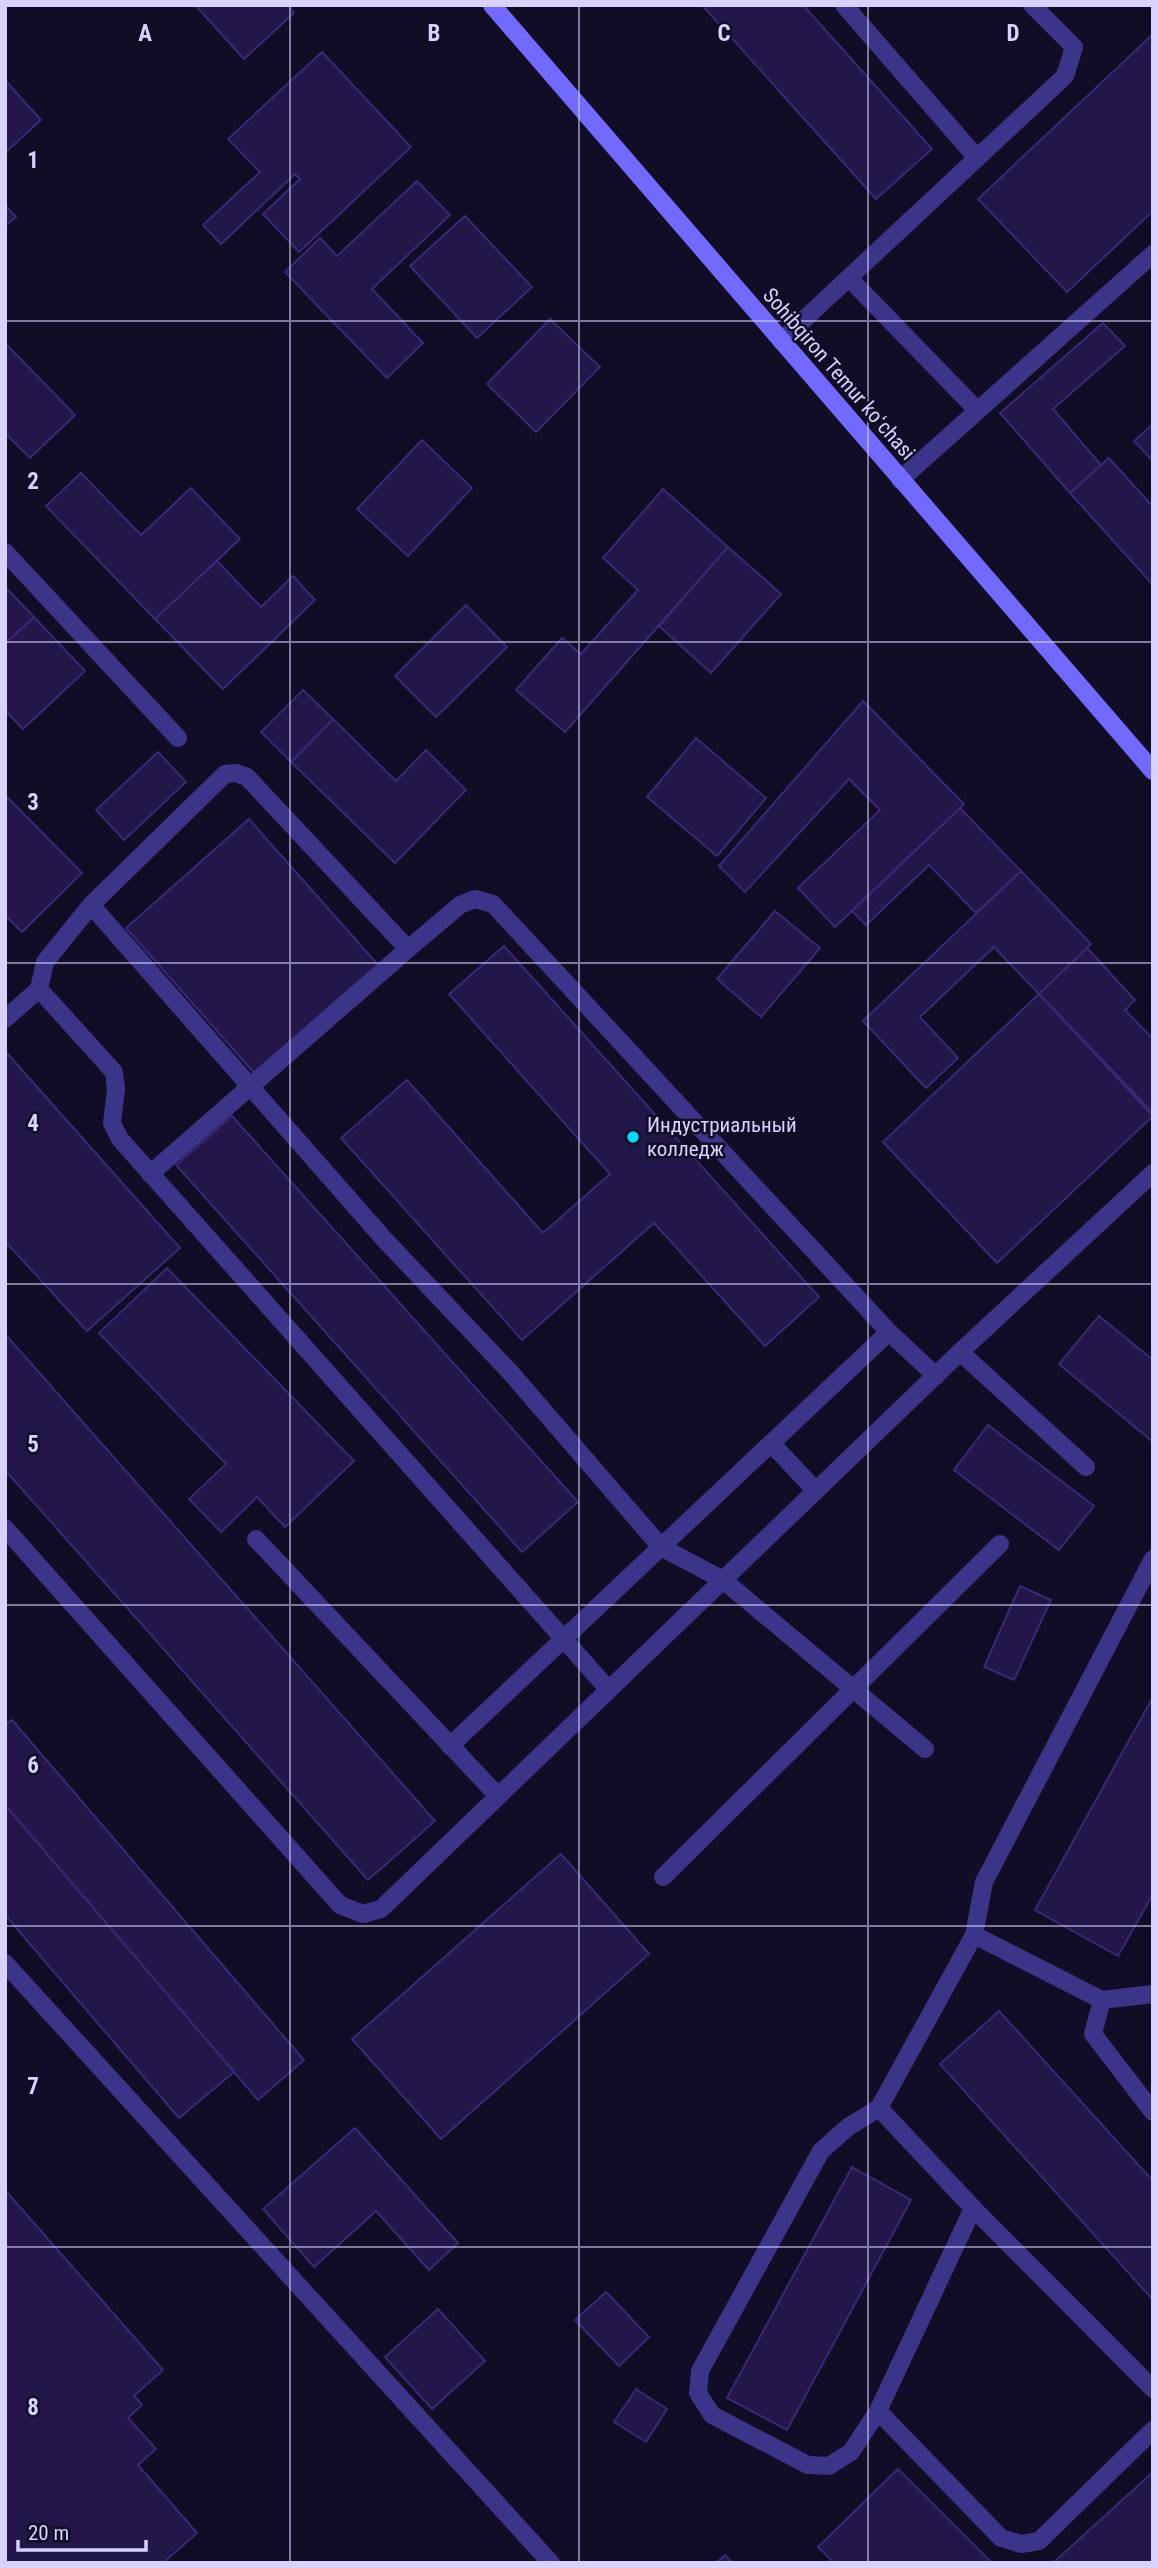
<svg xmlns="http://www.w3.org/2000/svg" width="1158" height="2568" viewBox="0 0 1158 2568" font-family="'Roboto Condensed',sans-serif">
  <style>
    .building { fill: #231749; stroke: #3a2876; stroke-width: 2 }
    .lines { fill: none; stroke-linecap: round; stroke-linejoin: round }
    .lane { stroke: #3b3489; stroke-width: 18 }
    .street { stroke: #3b3489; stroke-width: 18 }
    .secondary { stroke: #7269ff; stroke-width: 18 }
    .grid { fill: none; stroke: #d9d2ff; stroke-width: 2; stroke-opacity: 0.55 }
    .poi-dot { fill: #00dbfd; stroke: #120d26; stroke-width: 2.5 }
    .labels { text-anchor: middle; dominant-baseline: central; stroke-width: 5; stroke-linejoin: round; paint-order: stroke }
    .street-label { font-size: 21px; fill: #d9d2ff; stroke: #120d26 }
    .poi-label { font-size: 21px; fill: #d9d2ff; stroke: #120d26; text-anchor: start }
    .grid-label { font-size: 23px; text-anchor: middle; font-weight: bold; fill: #d9d2ff; stroke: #120d26; stroke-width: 5; stroke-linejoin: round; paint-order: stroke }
  </style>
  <rect width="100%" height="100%" fill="#120d26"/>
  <path class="building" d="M 195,5 L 287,5 L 294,13 L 244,59 Z
    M 702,5 L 803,5 L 932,149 L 876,199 Z
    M 1153,34 L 1153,211 L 1067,292 L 978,199 Z
    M 322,52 L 411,147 L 299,252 L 263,214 L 300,179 L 295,174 L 221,244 L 203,225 L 260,172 L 228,139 Z
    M 5,80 L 41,120 L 5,153 Z
    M 417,181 L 450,215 L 372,289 L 423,343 L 387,378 L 285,272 L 320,238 L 337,256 Z
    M 5,205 L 16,217 L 5,226 Z
    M 465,216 L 532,287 L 477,338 L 410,266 Z
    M 550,319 L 600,367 L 536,432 L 487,384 Z
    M 1103,323 L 1125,346 L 1053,409 L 1101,465 L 1070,493 L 1000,413 Z
    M 5,343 L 75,415 L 30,458 L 5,433 Z
    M 1153,424 L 1153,461 L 1134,441 Z
    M 422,440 L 472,488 L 408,556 L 357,509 Z
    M 1109,458 L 1153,507 L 1153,585 L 1070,493 Z
    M 81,473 L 141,535 L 191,488 L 240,539 L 155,619 L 46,506 Z
    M 663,489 L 728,547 L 565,732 L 516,690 L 562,638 L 581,654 L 638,590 L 603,558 Z
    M 728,547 L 781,594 L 711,673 L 659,626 Z
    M 217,561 L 261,607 L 293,576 L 315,600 L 223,689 L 155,619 Z
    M 5,587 L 34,617 L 5,644 Z
    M 466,605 L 507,647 L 436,717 L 395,676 Z
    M 34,617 L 85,671 L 23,729 L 5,710 L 5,644 Z
    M 303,690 L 333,719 L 291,762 L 261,732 Z
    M 863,701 L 964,804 L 835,927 L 798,888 L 880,810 L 849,779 L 745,892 L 719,866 Z
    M 333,719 L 396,781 L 426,750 L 466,790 L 395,863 L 291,762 Z
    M 696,738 L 766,798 L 717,856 L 647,797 Z
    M 158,752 L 186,782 L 124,840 L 96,810 Z
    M 5,795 L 82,873 L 22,932 L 5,915 Z
    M 960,808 L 1021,871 L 976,913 L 929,865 L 866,925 L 852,911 Z
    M 249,819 L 379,966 L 255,1074 L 126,928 Z
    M 1021,871 L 1091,944 L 1039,994 L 994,947 L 920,1017 L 958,1058 L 926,1088 L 863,1021 Z
    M 775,911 L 820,948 L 761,1017 L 717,979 Z
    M 504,946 L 819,1297 L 765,1346 L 654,1223 L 522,1340 L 341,1138 L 407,1080 L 543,1233 L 610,1174 L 449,994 Z
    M 1087,948 L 1135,1000 L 1125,1010 L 1153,1039 L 1153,1113 L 1039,994 Z
    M 1039,994 L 1153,1116 L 997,1263 L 883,1142 Z
    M 6,1052 L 180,1248 L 87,1331 L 5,1241 Z
    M 232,1116 L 578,1502 L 522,1552 L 176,1165 Z
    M 167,1268 L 354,1461 L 285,1527 L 257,1497 L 221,1532 L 189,1499 L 226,1464 L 99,1333 Z
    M 1099,1316 L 1153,1360 L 1153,1442 L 1059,1364 Z
    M 5,1334 L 435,1821 L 368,1880 L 5,1470 Z
    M 988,1425 L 1094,1506 L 1059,1550 L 954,1470 Z
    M 1020,1586 L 1051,1600 L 1014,1680 L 984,1667 Z
    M 1153,1697 L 1153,1894 L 1118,1956 L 1035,1910 Z
    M 12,1720 L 304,2060 L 258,2100 L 5,1805 L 5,1725 Z
    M 5,1805 L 234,2072 L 179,2118 L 5,1915 Z
    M 561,1854 L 649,1954 L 441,2139 L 352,2039 Z
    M 999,2011 L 1153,2181 L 1153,2300 L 940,2064 Z
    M 355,2128 L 458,2243 L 429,2270 L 376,2211 L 314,2267 L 263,2209 Z
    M 852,2167 L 911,2200 L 787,2430 L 727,2398 Z
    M 5,2190 L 163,2370 L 134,2396 L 142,2405 L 128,2418 L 156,2449 L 138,2465 L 197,2533 L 163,2563 L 5,2563 Z
    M 606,2292 L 649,2337 L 619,2366 L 575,2320 Z
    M 438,2309 L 485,2361 L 432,2409 L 385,2357 Z
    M 636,2389 L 667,2409 L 646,2442 L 614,2422 Z
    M 898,2469 L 992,2563 L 834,2563 L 818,2547 Z
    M 1153,2472 L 1153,2563 L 1053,2563 Z
    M 725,2555 L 732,2563 L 716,2563 Z"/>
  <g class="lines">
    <path class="lane" d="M 844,5 L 977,158
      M 849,278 L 977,410
      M 781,341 L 1065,76 L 1074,47 L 1032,5
      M 900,480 L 1153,254
      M 91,905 L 384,1239 L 510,1372 L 661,1547 L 723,1580 L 925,1749
      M 39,989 L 114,1072 L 116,1089 L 112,1123 L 120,1139 L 609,1690
      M 5,1019 L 39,989 L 45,962 L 91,905 L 225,774 L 236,773 L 247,777 L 408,949 L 460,905 L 475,899 L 493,904 L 889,1332 L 936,1376
      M 150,1174 L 408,949
      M 960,1352 L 1086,1467
      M 771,1443 L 816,1491
      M 5,1528 L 340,1905 L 363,1914 L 381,1909 L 960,1352 L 1153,1173
      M 256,1539 L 498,1796
      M 450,1746 L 889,1332
      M 663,1877 L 1000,1544
      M 974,1935 L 1102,2000 L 1153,1994
      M 879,2108 L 973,2208 L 1153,2389
      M 973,2208 L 878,2411 L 851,2452 L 829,2466 L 808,2465 L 712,2415 L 698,2393 L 700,2371 L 821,2151 L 848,2127 L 879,2108 L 974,1935 L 984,1882 L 1153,1559
      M 878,2411 L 1001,2538 L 1021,2544 L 1039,2541 L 1153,2430"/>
    <path class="street" d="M 5,552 L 178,738
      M 5,1963 L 551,2563
      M 1102,2000 L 1093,2034 L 1153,2112"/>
    <path class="secondary" d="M 492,5 L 1153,771"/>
  </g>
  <path class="grid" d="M 290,5 L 290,2563M 579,5 L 579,2563M 868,5 L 868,2563M 5,321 L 1153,321M 5,642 L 1153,642M 5,963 L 1153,963M 5,1284 L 1153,1284M 5,1605 L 1153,1605M 5,1926 L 1153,1926M 5,2247 L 1153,2247"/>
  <circle class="poi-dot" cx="633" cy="1137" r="7"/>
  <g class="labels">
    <g class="street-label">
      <text transform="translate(839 374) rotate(49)">Sohibqiron Temur koʻchasi</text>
    </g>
    <g class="poi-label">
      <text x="647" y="1125">Индустриальный<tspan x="647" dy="24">колледж</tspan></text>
    </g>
  </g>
  <g class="grid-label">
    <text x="145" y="41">A</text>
    <text x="434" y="41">B</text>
    <text x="724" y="41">C</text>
    <text x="1013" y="41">D</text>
    <text x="33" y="168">1</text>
    <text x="33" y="489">2</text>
    <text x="33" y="810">3</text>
    <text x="33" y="1131">4</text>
    <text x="33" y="1452">5</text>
    <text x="33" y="1773">6</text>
    <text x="33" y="2094">7</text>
    <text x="33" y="2415">8</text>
  </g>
  <rect width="1158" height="2568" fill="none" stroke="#d9d2ff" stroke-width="14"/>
  <path d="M18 2540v10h128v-10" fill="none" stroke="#d9d2ff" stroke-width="3.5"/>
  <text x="28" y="2540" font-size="21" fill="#d9d2ff" stroke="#120d26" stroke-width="5" paint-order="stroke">20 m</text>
</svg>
